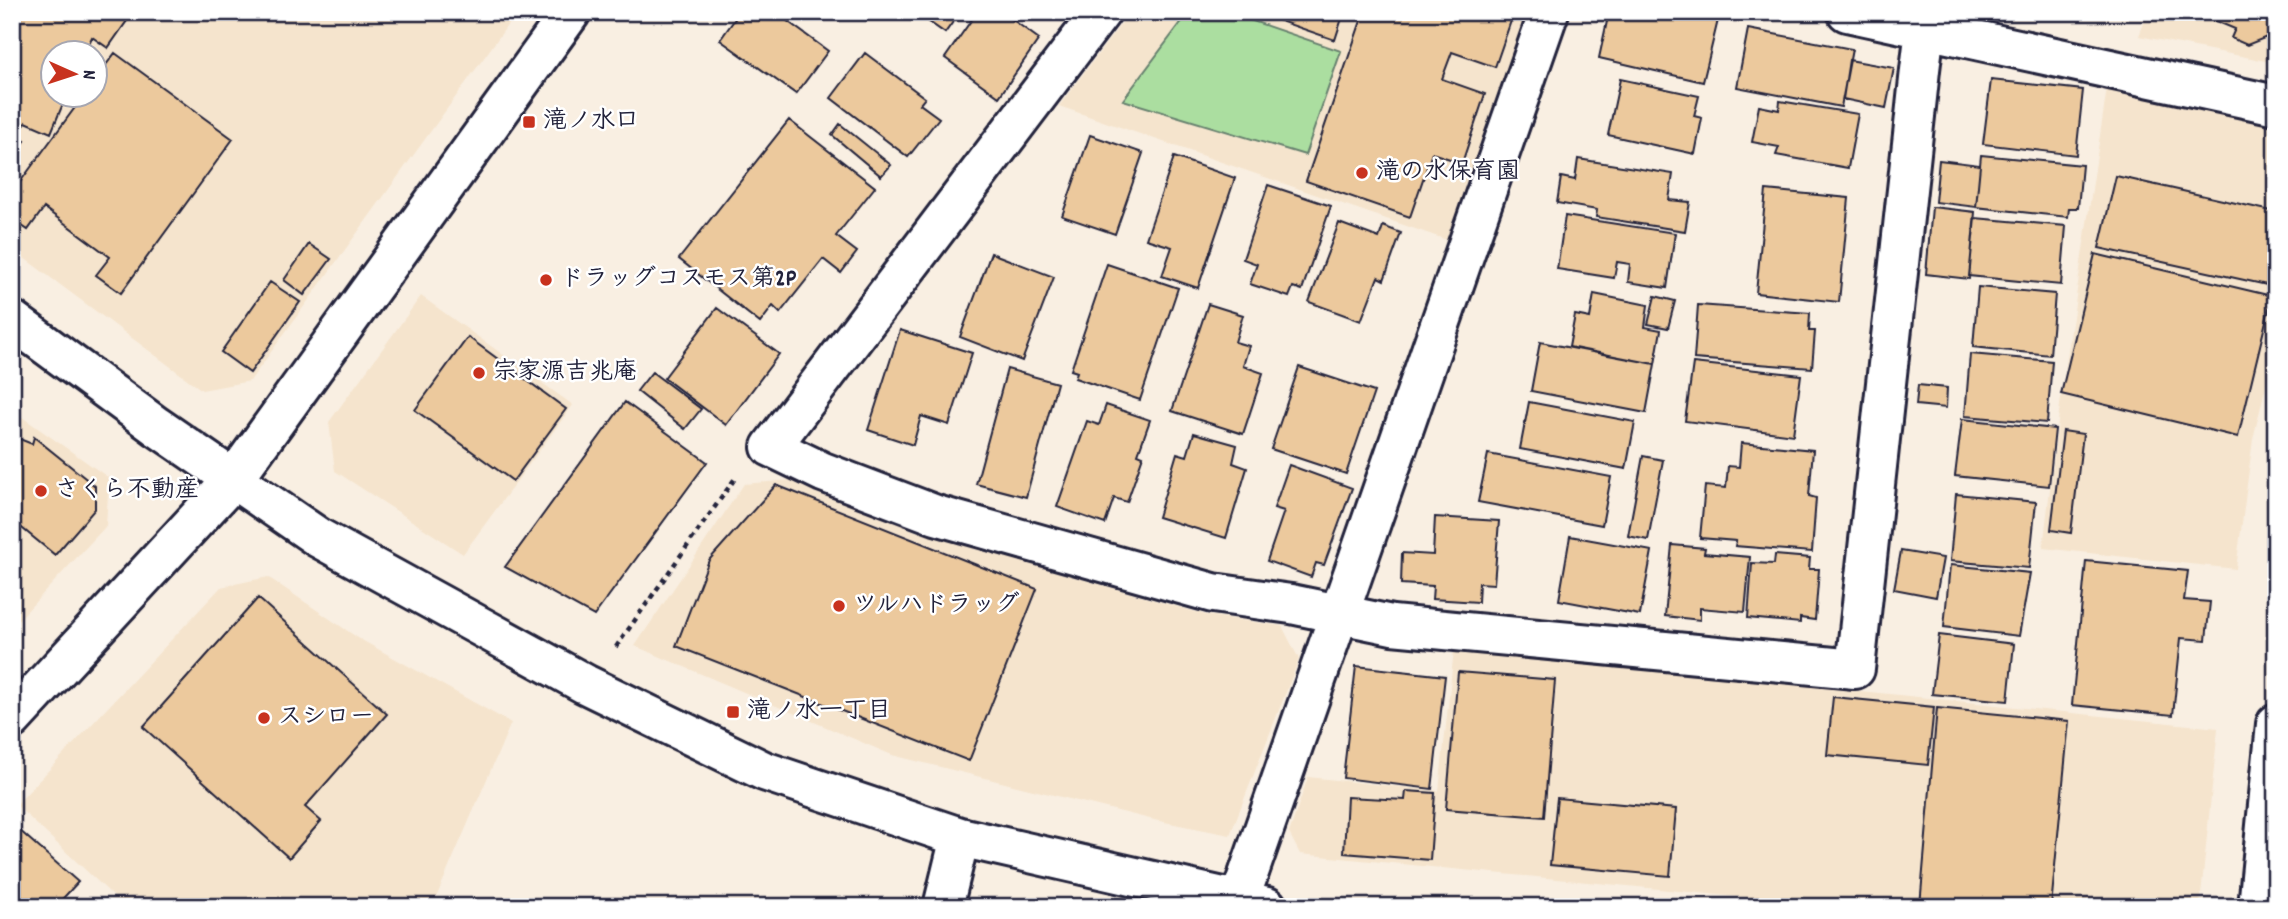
<svg xmlns="http://www.w3.org/2000/svg" width="2288" height="919" viewBox="0 0 2288 919" font-family="Dekko,'Klee One',sans-serif">
  <style>
    .built { fill: #f5e4cd; fill-rule: evenodd }
    .green { fill: #abdea0; stroke: #66806e; stroke-width: 2 }
    .building { fill: #ecc99d; stroke: #22223b; stroke-width: 2 }
    .lines { fill: none; stroke-linecap: round; stroke-linejoin: round }
    .minor-casing { stroke: #22223b; stroke-width: 44 }
    .path { stroke: #22223b; stroke-width: 4.5; stroke-dasharray: 5 5; stroke-linecap: butt }
    .minor { stroke: #fff; stroke-width: 38 }
    .poi-dot { fill: #c8321e; stroke: #fff; stroke-width: 2.5 }
    .labels { text-anchor: middle; dominant-baseline: central; stroke-width: 5; stroke-linejoin: round; paint-order: stroke }
    .poi-label { font-size: 24px; font-weight: bold; fill: #22223b; stroke: #fff; text-anchor: start }
  </style>
  <rect width="100%" height="100%" fill="#f9efe2"/>
  <filter id="ink" filterUnits="userSpaceOnUse"><feTurbulence type="fractalNoise" baseFrequency=".0143" numOctaves="2"/><feDisplacementMap in="SourceGraphic" scale="14" xChannelSelector="R" yChannelSelector="G"/><feConvolveMatrix kernelMatrix="1 2 1 2 8 2 1 2 1" color-interpolation-filters="sRGB"/></filter>
  <g filter="url(#ink)">
    <path class="built" d="M 12,12 L 161,12 L 176,23 L 183,12 L 503,12 L 512,19 L 250,381 L 202,390 L 12,249 ZM 52,52 L 94,52 L 94,94 L 52,94 Z
      M 1130,12 L 1527,12 L 1447,240 L 1059,106 Z
      M 2148,12 L 2276,12 L 2276,63 L 2139,36 Z
      M 2107,88 L 2276,124 L 2276,344 L 2253,439 L 2236,569 L 2043,548 L 2060,405 Z
      M 421,296 L 573,405 L 463,554 L 335,471 L 329,422 Z
      M 12,410 L 109,478 L 106,526 L 12,627 Z
      M 791,480 L 915,531 L 1206,615 L 1282,626 L 1299,659 L 1230,835 L 1154,820 L 892,755 L 635,646 L 744,484 Z
      M 268,577 L 358,638 L 511,723 L 432,907 L 125,907 L 16,805 L 221,587 Z
      M 1454,649 L 2218,728 L 2200,905 L 1842,907 L 1300,854 L 1289,833 L 1308,777 L 1439,791 Z"/>
    <path class="green" d="M 1189,12 L 1226,12 L 1341,51 L 1305,155 L 1123,100 Z"/>
    <path class="building" d="M 12,12 L 128,12 L 131,15 L 108,48 L 92,37 L 85,52 L 52,52 L 52,94 L 67,94 L 51,133 L 26,122 L 17,135 L 25,141 L 12,157 Z
      M 732,12 L 775,12 L 828,51 L 796,94 L 720,40 L 737,16 Z
      M 915,12 L 960,12 L 945,33 Z
      M 977,12 L 1002,12 L 1039,39 L 999,97 L 945,58 Z
      M 1254,12 L 1344,12 L 1335,40 Z
      M 1364,12 L 1514,12 L 1495,67 L 1452,52 L 1442,79 L 1485,94 L 1462,163 L 1432,153 L 1410,217 L 1306,181 Z
      M 1609,12 L 1686,12 L 1718,20 L 1703,82 L 1599,58 Z
      M 2194,12 L 2276,12 L 2276,16 L 2267,37 L 2247,45 L 2231,38 L 2235,29 Z
      M 1748,29 L 1852,49 L 1841,107 L 1737,87 Z
      M 115,53 L 233,139 L 121,293 L 96,275 L 110,257 L 44,208 L 28,230 L 12,219 L 12,193 L 85,94 L 94,94 L 94,81 Z
      M 865,53 L 925,98 L 920,104 L 939,118 L 908,157 L 831,98 Z
      M 1849,60 L 1894,68 L 1886,108 L 1843,99 Z
      M 1620,79 L 1699,96 L 1694,116 L 1702,118 L 1695,154 L 1608,135 Z
      M 1991,80 L 2083,90 L 2076,155 L 1983,144 Z
      M 1780,101 L 1858,114 L 1848,168 L 1776,155 L 1779,147 L 1752,142 L 1759,106 L 1779,110 Z
      M 789,120 L 875,187 L 836,236 L 857,252 L 841,273 L 823,259 L 780,313 L 773,306 L 760,323 L 679,259 Z
      M 840,124 L 891,165 L 881,176 L 832,135 Z
      M 1090,135 L 1143,153 L 1115,234 L 1062,216 Z
      M 1981,155 L 2082,165 L 2078,208 L 2069,208 L 2068,217 L 1976,207 Z
      M 1174,157 L 1235,178 L 1198,288 L 1162,276 L 1172,247 L 1146,239 Z
      M 1578,159 L 1673,174 L 1669,200 L 1690,202 L 1685,231 L 1596,217 L 1597,210 L 1557,203 L 1561,177 L 1575,180 Z
      M 1939,160 L 1980,165 L 1976,207 L 1935,202 Z
      M 2116,176 L 2276,212 L 2276,287 L 2099,248 Z
      M 1268,185 L 1331,206 L 1302,290 L 1293,287 L 1289,297 L 1250,284 L 1257,264 L 1243,259 Z
      M 1766,190 L 1849,198 L 1839,302 L 1756,293 Z
      M 1932,207 L 1975,212 L 1969,279 L 1926,274 Z
      M 1565,216 L 1675,233 L 1667,288 L 1628,282 L 1630,264 L 1617,262 L 1614,278 L 1557,269 Z
      M 1975,218 L 2066,226 L 2061,285 L 1969,276 Z
      M 1339,223 L 1379,238 L 1383,226 L 1401,233 L 1384,280 L 1378,277 L 1361,321 L 1309,302 Z
      M 309,244 L 331,259 L 304,295 L 284,280 Z
      M 991,253 L 1054,277 L 1022,361 L 960,337 Z
      M 2095,254 L 2272,296 L 2238,437 L 2061,394 Z
      M 1107,264 L 1178,288 L 1140,400 L 1075,378 L 1077,372 L 1071,370 Z
      M 270,282 L 300,302 L 250,373 L 221,352 Z
      M 1978,287 L 2055,294 L 2050,355 L 1973,347 Z
      M 1594,294 L 1648,305 L 1645,327 L 1661,330 L 1655,364 L 1569,347 L 1575,315 L 1590,318 Z
      M 1655,296 L 1675,301 L 1668,328 L 1648,324 Z
      M 1208,304 L 1243,315 L 1235,342 L 1249,346 L 1243,366 L 1263,373 L 1243,434 L 1172,411 Z
      M 1698,305 L 1810,313 L 1809,331 L 1815,331 L 1812,368 L 1694,359 Z
      M 717,308 L 779,354 L 726,425 L 664,378 Z
      M 900,330 L 972,353 L 949,425 L 921,416 L 913,445 L 868,430 Z
      M 468,337 L 566,409 L 513,481 L 415,410 Z
      M 1540,342 L 1655,364 L 1646,413 L 1531,391 Z
      M 1970,354 L 2052,361 L 2047,423 L 1965,416 Z
      M 1693,363 L 1801,375 L 1793,435 L 1685,421 Z
      M 1299,367 L 1374,392 L 1346,474 L 1271,449 Z
      M 1007,369 L 1057,383 L 1026,497 L 976,484 Z
      M 652,372 L 701,409 L 685,429 L 637,391 Z
      M 1918,385 L 1947,388 L 1946,408 L 1916,405 Z
      M 625,402 L 707,462 L 594,616 L 505,567 Z
      M 1529,402 L 1635,422 L 1626,469 L 1520,449 Z
      M 1106,405 L 1150,420 L 1138,454 L 1143,456 L 1127,502 L 1114,498 L 1105,524 L 1057,507 L 1087,421 L 1099,425 Z
      M 1962,419 L 2055,429 L 2049,486 L 1955,476 Z
      M 2063,431 L 2083,434 L 2071,533 L 2051,530 Z
      M 1194,433 L 1237,445 L 1233,463 L 1247,468 L 1226,538 L 1158,517 L 1177,453 L 1187,456 Z
      M 12,436 L 32,444 L 34,437 L 95,486 L 95,509 L 55,555 L 12,520 Z
      M 1741,443 L 1813,450 L 1809,496 L 1816,498 L 1812,552 L 1735,546 L 1736,541 L 1700,538 L 1705,486 L 1726,488 L 1728,466 L 1739,467 Z
      M 1488,454 L 1611,477 L 1602,525 L 1478,502 Z
      M 1643,456 L 1663,460 L 1648,540 L 1628,536 Z
      M 1289,465 L 1352,488 L 1324,565 L 1316,563 L 1311,577 L 1267,561 L 1284,511 L 1274,508 Z
      M 776,485 L 1037,589 L 969,761 L 676,646 L 709,560 Z
      M 1956,494 L 2036,502 L 2029,568 L 1950,561 Z
      M 1435,517 L 1499,521 L 1494,584 L 1479,583 L 1478,602 L 1432,599 L 1433,586 L 1401,584 L 1402,553 L 1433,555 Z
      M 1570,536 L 1652,551 L 1640,615 L 1559,600 Z
      M 1672,545 L 1705,548 L 1704,553 L 1750,557 L 1745,612 L 1700,608 L 1700,620 L 1665,616 Z
      M 1901,551 L 1943,558 L 1936,597 L 1894,589 Z
      M 1775,555 L 1810,558 L 1809,569 L 1819,569 L 1815,620 L 1800,618 L 1800,623 L 1748,618 L 1752,563 L 1774,564 Z
      M 2086,561 L 2188,571 L 2184,600 L 2210,602 L 2206,640 L 2181,638 L 2173,715 L 2072,705 Z
      M 1950,565 L 2030,573 L 2019,636 L 1944,627 Z
      M 258,598 L 387,714 L 305,807 L 321,821 L 289,858 L 143,727 Z
      M 1939,635 L 2014,644 L 2008,701 L 1932,694 Z
      M 1356,666 L 1445,676 L 1432,789 L 1343,778 Z
      M 1458,672 L 1555,680 L 1544,817 L 1446,809 Z
      M 1833,697 L 1934,707 L 1928,765 L 1827,755 Z
      M 1937,708 L 2069,721 L 2051,907 L 1920,906 Z
      M 1406,791 L 1435,793 L 1430,860 L 1344,853 L 1347,797 L 1405,800 Z
      M 1557,798 L 1676,809 L 1670,876 L 1550,865 Z
      M 18,829 L 78,882 L 55,907 L 12,907 L 12,835 Z"/>
    <g class="lines">
      <g class="minor-casing">
        <path id="minor" d="M 1101,12 L 771,447 L 823,472 L 936,515 L 1213,593 L 1291,604 L 1392,625 L 1855,669 L 1920,70 L 1925,29 L 1931,12
          M 1847,12 L 2276,105
          M 12,320 L 156,426 L 319,538 L 585,684 L 764,771 L 960,837 L 1267,907
          M 12,719 L 233,480 L 571,12
          M 1239,901 L 1549,12
          M 943,907 L 960,837
          M 2258,907 L 2276,724"/>
      </g>
      <path class="path" d="M 616,647 L 736,477"/>
      <use href="#minor" class="minor"/>
    </g>
  </g>
  <g class="poi-dot">
    <rect x="522" y="115" width="14" height="14" rx="3.5"/>
    <circle cx="1362" cy="173" r="7"/>
    <circle cx="546" cy="280" r="7"/>
    <circle cx="479" cy="373" r="7"/>
    <circle cx="41" cy="491" r="7"/>
    <circle cx="839" cy="606" r="7"/>
    <rect x="726" y="705" width="14" height="14" rx="3.5"/>
    <circle cx="264" cy="718" r="7"/>
  </g>
  <g class="labels">
    <g class="poi-label">
      <text x="543" y="122">滝ノ水口</text>
      <text x="1376" y="173">滝の水保育園</text>
      <text x="560" y="280">ドラッグコスモス第2P</text>
      <text x="493" y="373">宗家源吉兆庵</text>
      <text x="55" y="491">さくら不動産</text>
      <text x="853" y="606">ツルハドラッグ</text>
      <text x="747" y="712">滝ノ水一丁目</text>
      <text x="278" y="718">スシロー</text>
    </g>
  </g>
  <rect width="2288" height="919" fill="none" stroke="#fff" stroke-width="42"/>
  <rect x="21" y="21" width="2246" height="877" fill="none" stroke="#22223b" stroke-width="2.5" filter="url(#ink)"/>
  <g transform="translate(74 74) rotate(93)"><circle r="33" fill="#ffffff" stroke="#a7a7b1" stroke-width="2"/>
  <path d="M0-5L12 26L0 18L-12 26Z" fill="#c8321e"/>
  <text y="-10" font-size="19" font-weight="bold" text-anchor="middle" fill="#22223b">N</text>
  </g>
</svg>
